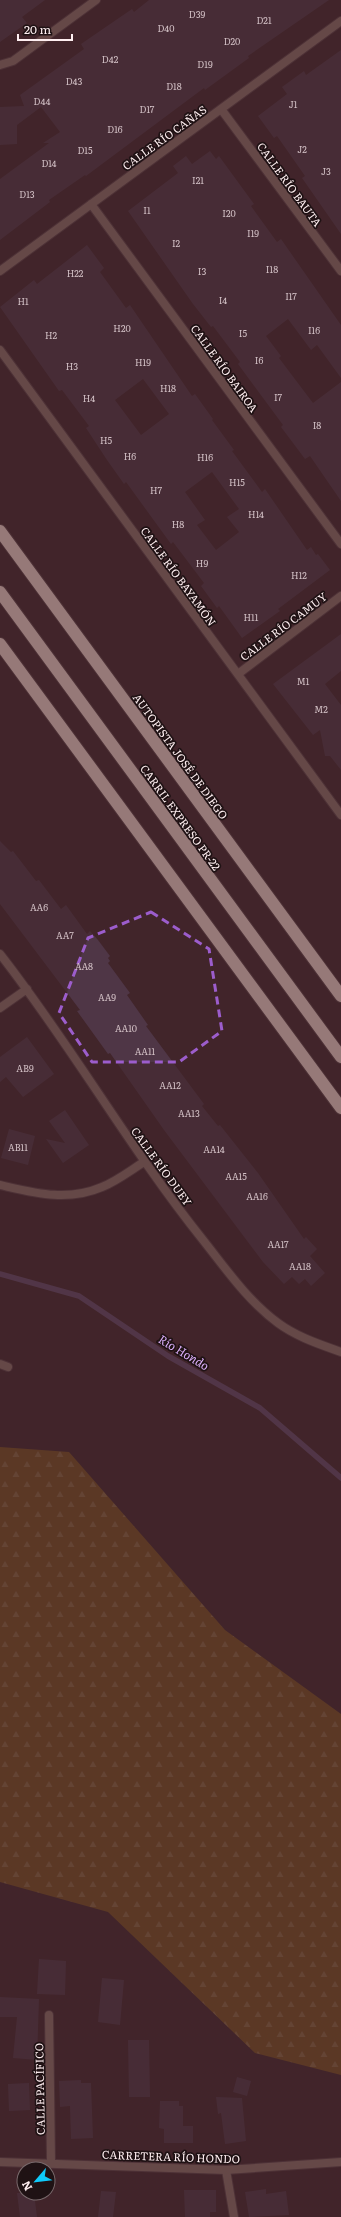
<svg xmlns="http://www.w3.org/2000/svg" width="341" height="2217" viewBox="0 0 341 2217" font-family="Literata,serif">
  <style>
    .forest { fill: url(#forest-firs) }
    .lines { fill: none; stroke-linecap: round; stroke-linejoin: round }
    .stream { stroke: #644b6b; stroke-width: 5.5 }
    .building { fill: #4f3646; fill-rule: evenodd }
    .minor-casing { stroke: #5c4146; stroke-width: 10 }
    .tertiary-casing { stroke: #5c4146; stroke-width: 10 }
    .motorway-casing { stroke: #5c4146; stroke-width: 14 }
    .minor { stroke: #90746c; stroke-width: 8 }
    .tertiary { stroke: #90746c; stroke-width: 8 }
    .motorway { stroke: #fce0d8; stroke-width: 12 }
    .marked { fill: none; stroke: #9c5dcc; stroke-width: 3; stroke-dasharray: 8 5; stroke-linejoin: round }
    .labels { text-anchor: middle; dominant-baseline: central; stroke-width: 3.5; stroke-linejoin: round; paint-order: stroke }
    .number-label { font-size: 9px; fill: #d3c1c6 }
    .street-label { font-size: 11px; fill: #ffeff1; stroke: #1f1214 }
    .water-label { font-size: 12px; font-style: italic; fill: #deb1fd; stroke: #1f1214 }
  </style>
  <defs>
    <pattern id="forest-firs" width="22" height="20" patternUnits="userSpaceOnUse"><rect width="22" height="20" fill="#7a5121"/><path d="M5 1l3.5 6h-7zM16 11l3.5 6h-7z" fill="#8e6a42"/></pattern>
  </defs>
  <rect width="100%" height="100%" fill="#41252a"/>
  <path class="forest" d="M 0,1447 L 69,1452 L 225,1630 L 341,1714 L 341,2075 L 255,2053 L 108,1912 L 0,1882 Z"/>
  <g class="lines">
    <path class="stream" d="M 0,1274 L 79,1296 L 168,1356 L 260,1408 L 341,1478"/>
  </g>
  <path class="building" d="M 0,0 L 45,0 L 22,17 L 27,23 L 0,42 Z
    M 149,0 L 329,0 L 248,56 L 249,58 L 205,90 L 204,88 L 86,176 L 85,175 L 49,200 L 50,202 L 0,240 L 0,179 L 49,143 L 43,143 L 60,132 L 41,107 L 17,125 L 17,144 L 0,145 L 0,107 L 24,106 L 20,95 L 84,49 L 81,44 L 97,33 L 132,9 L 134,12 Z
    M 341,50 L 341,234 L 302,178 L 305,176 L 277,136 L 274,138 L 258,116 L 287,94 L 282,87 L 304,71 L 306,75 Z
    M 210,151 L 216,159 L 219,156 L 254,204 L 251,206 L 277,242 L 281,239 L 341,325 L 341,378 L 317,345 L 311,350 L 288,319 L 266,336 L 281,356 L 279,358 L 313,403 L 341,382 L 341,501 L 310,456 L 305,459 L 281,427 L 283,425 L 238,364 L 240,362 L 213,326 L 211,327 L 193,304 L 128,211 L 178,173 L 173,166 L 186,156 L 192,164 Z
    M 87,245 L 104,268 L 100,272 L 126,308 L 130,305 L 192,396 L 195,394 L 213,419 L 212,420 L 234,450 L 232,451 L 262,492 L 265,489 L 307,550 L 311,547 L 316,555 L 318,554 L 330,570 L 278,609 L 280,611 L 242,638 L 219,606 L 217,608 L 201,586 L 204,583 L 173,542 L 171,544 L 126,482 L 124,484 L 107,460 L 86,428 L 89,426 L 62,390 L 59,391 L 0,307 L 34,280 L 37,284 ZM 143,379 L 169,414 L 141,435 L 115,400 ZM 212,472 L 239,509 L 227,517 L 239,532 L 216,550 L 197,525 L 205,520 L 185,492 Z
    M 341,634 L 341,671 L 325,684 L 341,705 L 341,770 L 330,756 L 325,756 L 320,730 L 313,735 L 273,684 Z
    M 0,841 L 11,852 L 13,851 L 36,881 L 39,880 L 61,909 L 66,905 L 87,934 L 90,931 L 98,940 L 110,956 L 108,958 L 110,961 L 108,963 L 130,993 L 127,995 L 148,1025 L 146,1026 L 204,1104 L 202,1106 L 218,1126 L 220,1125 L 258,1173 L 304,1239 L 306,1237 L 317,1249 L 310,1256 L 325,1273 L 311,1286 L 305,1279 L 299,1284 L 292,1277 L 284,1284 L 263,1262 L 164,1130 L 110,1053 L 108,1054 L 77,1011 L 80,1010 L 0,904 Z
    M 27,1037 L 54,1074 L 23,1097 L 6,1077 L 0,1082 L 0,1057 Z
    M 65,1110 L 89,1145 L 63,1163 L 46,1139 L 65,1143 L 49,1121 Z
    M 9,1129 L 35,1136 L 28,1165 L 1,1158 Z
    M 39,1959 L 66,1961 L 65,1995 L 37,1994 Z
    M 102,1978 L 124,1980 L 120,2025 L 98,2022 Z
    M 0,1997 L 39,1999 L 37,2060 L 13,2058 L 17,2017 L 0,2017 Z
    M 128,2040 L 149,2040 L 150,2097 L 129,2097 Z
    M 237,2077 L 251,2081 L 247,2096 L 233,2092 Z
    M 81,2080 L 81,2083 L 91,2083 L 93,2138 L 71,2139 L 70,2106 L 60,2107 L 59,2081 Z
    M 29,2083 L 30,2110 L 9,2111 L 8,2084 Z
    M 216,2097 L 242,2098 L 246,2141 L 225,2144 L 221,2113 L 218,2114 Z
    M 160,2101 L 179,2101 L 179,2106 L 183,2106 L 183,2126 L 193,2126 L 193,2143 L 164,2143 L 164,2129 L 159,2128 Z
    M 266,2189 L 266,2194 L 286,2191 L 289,2215 L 249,2217 L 245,2192 Z
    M 184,2190 L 216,2190 L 216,2212 L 210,2212 L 210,2217 L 185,2217 Z
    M 101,2191 L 116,2192 L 113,2217 L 98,2217 Z
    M 17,2193 L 34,2193 L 37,2217 L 20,2217 Z"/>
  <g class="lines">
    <g class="minor-casing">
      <path id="minor" d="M 0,65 L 13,61 L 96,0
        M 221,109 L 341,271
        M 91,204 L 341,544
        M 0,271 L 341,21
        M 0,350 L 341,815
        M 238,674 L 341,596
        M 0,954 C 72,1046 130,1149 203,1240 C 226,1269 248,1301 278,1323 C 297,1337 319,1344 341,1352
        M 0,1008 L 27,989
        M 0,1185 C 35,1193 67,1202 102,1187 C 117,1181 131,1170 144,1162
        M 0,1364 L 8,1367
        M 49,2015 L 51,2162
        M 226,2170 L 234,2217"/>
    </g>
    <g class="tertiary-casing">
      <path id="tertiary" d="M 0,2162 L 226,2170 L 341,2162"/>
    </g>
    <g class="motorway-casing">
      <path id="motorway" d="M 0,531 L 341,996
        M 0,592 L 341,1057
        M 0,644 L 341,1108"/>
    </g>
    <use href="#minor" class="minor"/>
    <use href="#tertiary" class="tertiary"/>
    <use href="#motorway" class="motorway"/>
  </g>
  <path d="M0 0H341V2217H0ZM 151,912 L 209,949 L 222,1031 L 179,1062 L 92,1062 L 59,1013 L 88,938 Z" fill="#41252a" fill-opacity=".55" fill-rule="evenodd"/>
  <path class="marked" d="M 151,912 L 209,949 L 222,1031 L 179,1062 L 92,1062 L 59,1013 L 88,938 Z"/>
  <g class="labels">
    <g class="number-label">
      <text x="197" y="14">D39</text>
      <text x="264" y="20">D21</text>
      <text x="166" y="28">D40</text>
      <text x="232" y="41">D20</text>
      <text x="110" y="59">D42</text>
      <text x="205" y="64">D19</text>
      <text x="74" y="81">D43</text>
      <text x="174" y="86">D18</text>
      <text x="42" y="101">D44</text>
      <text x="293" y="104">J1</text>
      <text x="147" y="109">D17</text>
      <text x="115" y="129">D16</text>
      <text x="302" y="149">J2</text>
      <text x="85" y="150">D15</text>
      <text x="49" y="163">D14</text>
      <text x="326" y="171">J3</text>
      <text x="198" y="180">I21</text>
      <text x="27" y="194">D13</text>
      <text x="147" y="210">I1</text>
      <text x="229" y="213">I20</text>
      <text x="253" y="233">I19</text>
      <text x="176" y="243">I2</text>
      <text x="272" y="269">I18</text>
      <text x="202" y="271">I3</text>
      <text x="75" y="273">H22</text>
      <text x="291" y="296">I17</text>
      <text x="223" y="300">I4</text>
      <text x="23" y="301">H1</text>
      <text x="122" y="328">H20</text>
      <text x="314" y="330">I16</text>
      <text x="243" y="333">I5</text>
      <text x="51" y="335">H2</text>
      <text x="259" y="360">I6</text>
      <text x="143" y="362">H19</text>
      <text x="72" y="366">H3</text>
      <text x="168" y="388">H18</text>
      <text x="278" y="397">I7</text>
      <text x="89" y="398">H4</text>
      <text x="317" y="425">I8</text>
      <text x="106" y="440">H5</text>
      <text x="130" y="456">H6</text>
      <text x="205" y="457">H16</text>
      <text x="237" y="482">H15</text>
      <text x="156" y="490">H7</text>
      <text x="256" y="514">H14</text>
      <text x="178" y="524">H8</text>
      <text x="202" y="563">H9</text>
      <text x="299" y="575">H12</text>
      <text x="251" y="617">H11</text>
      <text x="303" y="681">M1</text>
      <text x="321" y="709">M2</text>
      <text x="39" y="907">AA6</text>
      <text x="65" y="935">AA7</text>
      <text x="84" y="966">AA8</text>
      <text x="107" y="997">AA9</text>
      <text x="126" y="1028">AA10</text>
      <text x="145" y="1051">AA11</text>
      <text x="25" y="1068">AB9</text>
      <text x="170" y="1085">AA12</text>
      <text x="189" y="1113">AA13</text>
      <text x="18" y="1147">AB11</text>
      <text x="214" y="1149">AA14</text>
      <text x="236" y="1176">AA15</text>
      <text x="257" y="1196">AA16</text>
      <text x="278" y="1244">AA17</text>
      <text x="300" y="1266">AA18</text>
    </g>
    <g class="street-label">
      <text transform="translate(164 137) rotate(-36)">CALLE RÍO CAÑAS</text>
      <text transform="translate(290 184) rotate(54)">CALLE RÍO BAUTA</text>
      <text transform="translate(225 368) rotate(54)">CALLE RÍO BAIROA</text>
      <text transform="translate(179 576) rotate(54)">CALLE RÍO BAYAMÓN</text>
      <text transform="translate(283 626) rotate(-37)">CALLE RÍO CAMUY</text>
      <text transform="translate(181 756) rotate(54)">AUTOPISTA JOSÉ DE DIEGO</text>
      <text transform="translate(181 817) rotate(54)">CARRIL EXPRESO PR-22</text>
      <text transform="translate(162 1166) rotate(54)">CALLE RÍO DUEY</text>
      <text transform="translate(39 2089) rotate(-91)">CALLE PACÍFICO</text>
      <text transform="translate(171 2156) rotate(2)">CARRETERA RÍO HONDO</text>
    </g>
    <g class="water-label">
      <text transform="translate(184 1352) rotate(31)">Río Hondo</text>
    </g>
  </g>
  <g transform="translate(36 2181) rotate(242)"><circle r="19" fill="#1f1214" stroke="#796a6c"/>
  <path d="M0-3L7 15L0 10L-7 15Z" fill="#0fcafa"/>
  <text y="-6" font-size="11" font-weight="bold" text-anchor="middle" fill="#ffeff1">N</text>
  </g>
  <path d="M18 34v6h54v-6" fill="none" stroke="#ffeff1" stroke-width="2"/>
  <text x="24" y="34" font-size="12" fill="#ffeff1" stroke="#1f1214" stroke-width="3" paint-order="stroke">20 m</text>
</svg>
